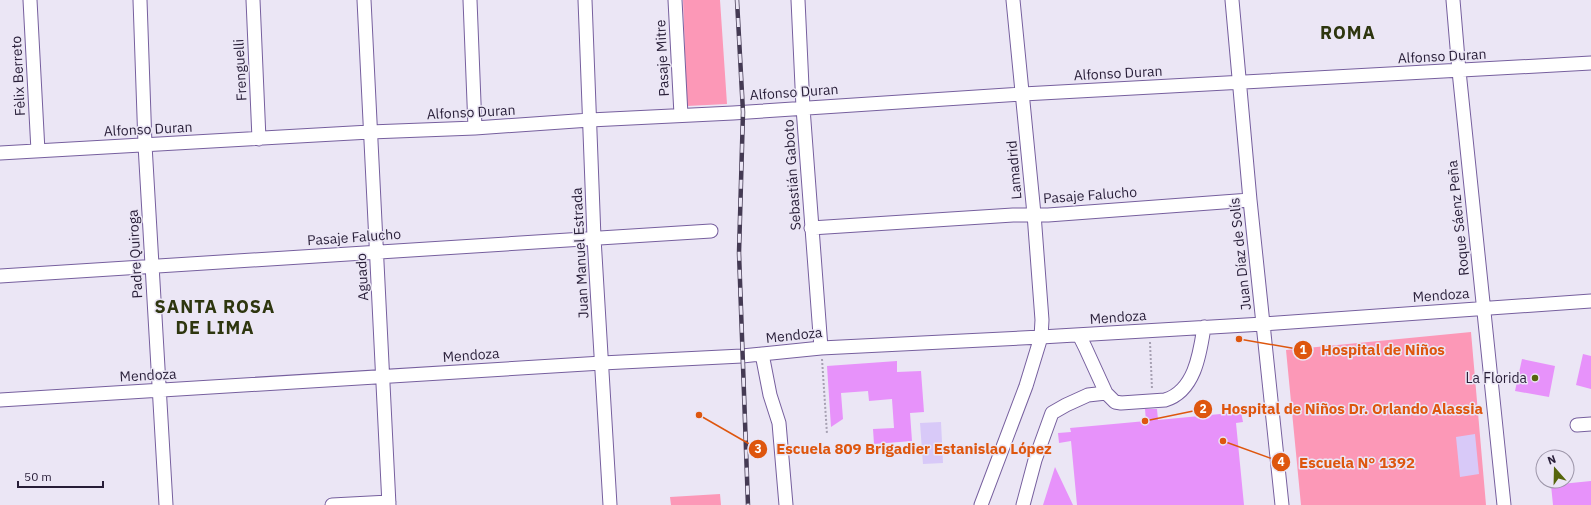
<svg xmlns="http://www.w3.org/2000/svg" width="1591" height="505" viewBox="0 0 1591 505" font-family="'IBM Plex Sans',sans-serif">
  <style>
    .green { fill: #fc98b7 }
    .water { fill: #d8c9f8 }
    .building { fill: #e792fa }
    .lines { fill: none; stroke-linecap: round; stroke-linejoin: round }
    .minor-casing { stroke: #765f9e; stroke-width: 15 }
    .path { stroke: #a7a1b3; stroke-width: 2; stroke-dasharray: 2 2; stroke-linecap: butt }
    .minor { stroke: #fff; stroke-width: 13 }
    .rail-casing { stroke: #443a53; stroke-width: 4.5 }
    .rail { stroke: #ebe6f5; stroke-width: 3; stroke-dasharray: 9; stroke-linecap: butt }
    .poi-dot { fill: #55650c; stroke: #ebe6f5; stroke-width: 1.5 }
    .labels { text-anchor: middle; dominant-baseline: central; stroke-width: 3; stroke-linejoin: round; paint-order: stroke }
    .street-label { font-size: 14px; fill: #271d37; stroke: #ebe6f5 }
    .poi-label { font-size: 14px; fill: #271d37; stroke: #ebe6f5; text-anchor: end }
    .district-label { font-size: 18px; font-weight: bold; letter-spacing: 1px; fill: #2e360f; stroke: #ebe6f5 }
    .leader { fill: none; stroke: #de560e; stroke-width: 1.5 }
    .callout-dot { fill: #de560e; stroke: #ebe6f5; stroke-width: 1.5 }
    .mark-label { font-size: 12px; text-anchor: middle; font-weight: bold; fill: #fff }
    .callout-label { font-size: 15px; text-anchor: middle; font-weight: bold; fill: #de560e; stroke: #ebe6f5; stroke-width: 3; stroke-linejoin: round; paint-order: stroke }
  </style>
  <rect width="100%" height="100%" fill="#ebe6f5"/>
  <path class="green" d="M 683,0 L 720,0 L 727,104 L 687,106 Z
    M 1471,332 L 1486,505 L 1301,505 L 1286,350 Z
    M 720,494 L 721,505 L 671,505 L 670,497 Z"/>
  <path class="water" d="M 941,422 L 943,463 L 923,464 L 920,423 Z
    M 1475,434 L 1479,474 L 1460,477 L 1456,437 Z"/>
  <path class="building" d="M 1583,354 L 1591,356 L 1591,389 L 1576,385 Z
    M 1522,359 L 1555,366 L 1549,397 L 1515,391 Z
    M 897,361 L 897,372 L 921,371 L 924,412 L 910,413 L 912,441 L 874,444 L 873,429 L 894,428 L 892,399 L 869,401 L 868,391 L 841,393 L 843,419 L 831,427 L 827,366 Z
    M 1145,409 L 1157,409 L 1158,420 L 1241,412 L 1243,422 L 1236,423 L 1244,505 L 1077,505 L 1071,441 L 1059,443 L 1058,433 L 1071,432 L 1070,428 L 1146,421 Z
    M 1055,467 L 1073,505 L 1043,505 Z
    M 1591,481 L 1591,505 L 1553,505 L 1551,485 Z"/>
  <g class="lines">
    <g class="minor-casing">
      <path id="minor" d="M 30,0 L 38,151
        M 140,0 L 145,145 L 166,505
        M 253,0 L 259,139
        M 364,0 L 389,505
        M 470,0 L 475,128
        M 585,0 L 594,238 L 610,505
        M 675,0 L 681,115
        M 798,0 L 803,108 L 821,348
        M 1232,0 L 1250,200 L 1282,505
        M 1453,0 L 1459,71 L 1504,505
        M 0,153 L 370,132 L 475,128 L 590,120 L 733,113 L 1023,94 L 1591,63
        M 811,228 L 1013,215 L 1048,215 L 1250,200
        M 0,276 L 711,231
        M 1079,335 L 1085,347 L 1106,393 L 1115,402 L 1121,403 L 1165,400 C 1195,391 1200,353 1204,327
        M 762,354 L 770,395 L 779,423 L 786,505
        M 0,400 L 602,363 L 742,356 L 821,348 L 1041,337 L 1263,324 L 1591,301
        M 1577,425 L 1591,424
        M 332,505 L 389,502
        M 981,505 L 1026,386 L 1041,337 L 1042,320 L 1034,214 L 1013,0
        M 1023,505 L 1035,460 L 1052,413 L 1066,405 L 1088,395 L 1106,393"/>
    </g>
    <path class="path" d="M 1150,342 L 1152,389
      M 822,359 L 827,434"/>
    <use href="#minor" class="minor"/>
    <g class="rail-casing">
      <path id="rail" d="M 737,0 L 743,112 L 739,253 L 748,505"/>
    </g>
    <use href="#rail" class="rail"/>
  </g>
  <circle class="poi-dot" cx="1535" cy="378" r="4"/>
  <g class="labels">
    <g class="street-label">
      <text transform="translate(1442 56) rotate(-3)">Alfonso Duran</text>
      <text transform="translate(662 58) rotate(-93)">Pasaje Mitre</text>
      <text transform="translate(240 70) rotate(-93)">Frenguelli</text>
      <text transform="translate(1118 73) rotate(-3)">Alfonso Duran</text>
      <text transform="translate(18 76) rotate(-93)">Fèlix Berreto</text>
      <text transform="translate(794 92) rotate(-4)">Alfonso Duran</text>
      <text transform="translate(471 112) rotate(-3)">Alfonso Duran</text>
      <text transform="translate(148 129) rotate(-3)">Alfonso Duran</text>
      <text transform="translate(1014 170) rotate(-95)">Lamadrid</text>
      <text transform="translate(792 175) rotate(-94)">Sebastián Gaboto</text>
      <text transform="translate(1090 195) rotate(-4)">Pasaje Falucho</text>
      <text transform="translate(1458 218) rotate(-96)">Roque Sáenz Peña</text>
      <text transform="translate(354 237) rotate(-4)">Pasaje Falucho</text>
      <text transform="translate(580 253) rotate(-93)">Juan Manuel Estrada</text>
      <text transform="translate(135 254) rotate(-93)">Padre Quiroga</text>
      <text transform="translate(1240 254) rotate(-96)">Juan Díaz de Solís</text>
      <text transform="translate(362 277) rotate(-93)">Aguado</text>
      <text transform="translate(1441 295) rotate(-4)">Mendoza</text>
      <text transform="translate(1118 317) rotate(-4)">Mendoza</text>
      <text transform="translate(794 335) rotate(-6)">Mendoza</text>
      <text transform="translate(471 355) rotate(-4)">Mendoza</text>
      <text transform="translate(148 375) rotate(-3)">Mendoza</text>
    </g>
    <g class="poi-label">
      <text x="1527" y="378">La Florida</text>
    </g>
    <g class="district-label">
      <text x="1348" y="32">ROMA</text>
      <text x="215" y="306">SANTA ROSA<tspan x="215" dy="21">DE LIMA</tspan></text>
    </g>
  </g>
  <path class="leader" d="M1239 339L1303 350M1145 421L1203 409M699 415L758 449M1223 441L1281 462"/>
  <g class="callout-dot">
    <circle cx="1239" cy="339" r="4"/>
    <circle cx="1145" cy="421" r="4"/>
    <circle cx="699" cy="415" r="4"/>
    <circle cx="1223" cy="441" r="4"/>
    <circle cx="1303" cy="350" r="10"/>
    <circle cx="1203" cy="409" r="10"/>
    <circle cx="758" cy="449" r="10"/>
    <circle cx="1281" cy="462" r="10"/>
  </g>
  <g class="mark-label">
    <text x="1303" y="354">1</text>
    <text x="1203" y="413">2</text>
    <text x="758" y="453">3</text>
    <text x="1281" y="466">4</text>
  </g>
  <g class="callout-label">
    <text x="1383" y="355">Hospital de Niños</text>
    <text x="1352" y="414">Hospital de Niños Dr. Orlando Alassia</text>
    <text x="914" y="454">Escuela 809 Brigadier Estanislao López</text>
    <text x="1357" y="468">Escuela N° 1392</text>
  </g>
  <g transform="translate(1555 469) rotate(340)"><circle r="19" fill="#ebe6f5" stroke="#9d96a9"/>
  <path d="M0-3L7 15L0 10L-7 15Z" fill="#55650c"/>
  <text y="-6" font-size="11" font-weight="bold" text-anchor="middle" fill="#271d37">N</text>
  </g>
  <path d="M18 481v6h85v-6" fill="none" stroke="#271d37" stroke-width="2"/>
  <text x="24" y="481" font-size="12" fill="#271d37" stroke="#ebe6f5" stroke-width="3" paint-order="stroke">50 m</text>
</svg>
